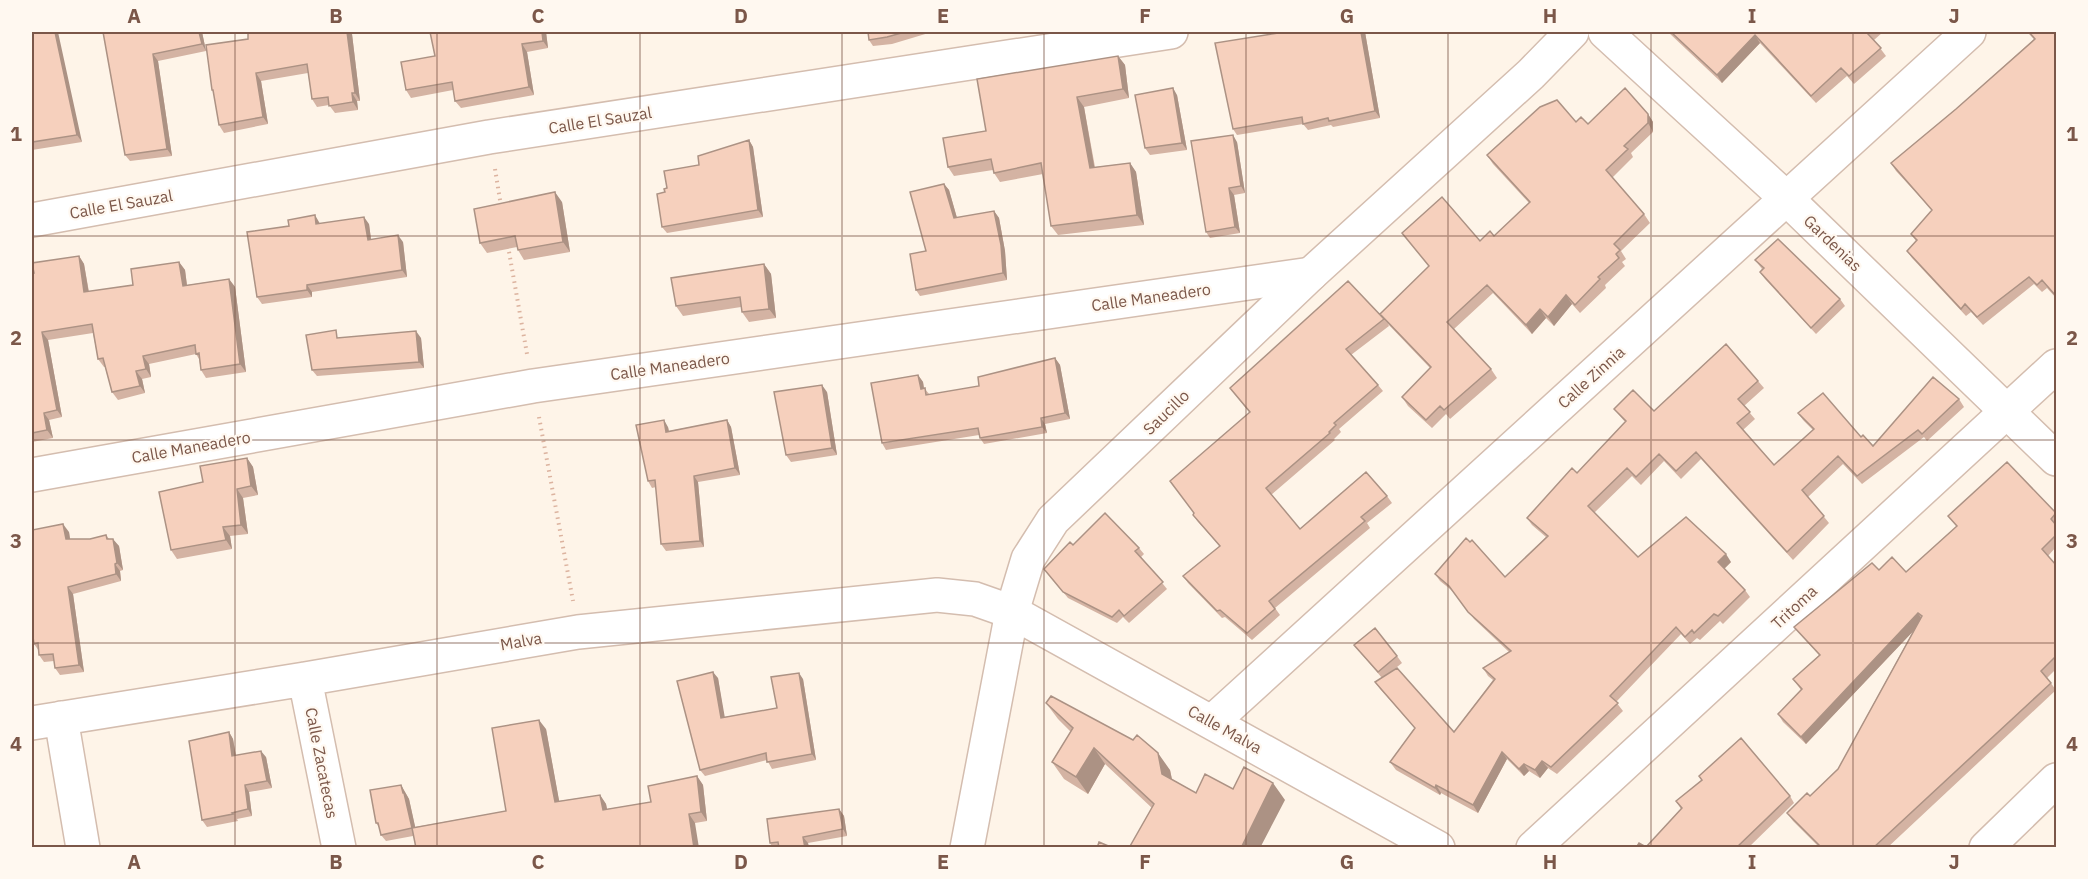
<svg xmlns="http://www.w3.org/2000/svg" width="2088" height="879" viewBox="0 0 2088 879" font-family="'IBM Plex Sans',sans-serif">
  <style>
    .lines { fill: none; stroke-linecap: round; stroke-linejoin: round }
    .minor-casing { stroke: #d4bdaf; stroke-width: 36 }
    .tertiary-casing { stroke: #d4bdaf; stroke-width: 36 }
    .path { stroke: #dcb39f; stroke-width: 4; stroke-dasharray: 1.5 4.5; stroke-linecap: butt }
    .minor { stroke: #fff; stroke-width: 33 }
    .tertiary { stroke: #fff; stroke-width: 33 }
    .wall { fill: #d4b3a3 }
    .shaded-wall { fill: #ac9284 }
    .building { fill: #f6d0bd; stroke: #ac9284; stroke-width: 1.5 }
    .grid { fill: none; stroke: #7b5749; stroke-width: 1.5; stroke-opacity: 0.55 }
    .labels { text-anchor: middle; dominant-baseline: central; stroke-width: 4.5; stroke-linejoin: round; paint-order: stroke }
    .street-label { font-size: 16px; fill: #7b5749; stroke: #fff8f0 }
    .neatline { fill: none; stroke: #7b5749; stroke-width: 2 }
    .grid-label { font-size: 20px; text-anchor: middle; font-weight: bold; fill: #7b5749 }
  </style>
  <rect width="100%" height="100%" fill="#fef4e8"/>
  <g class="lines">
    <g class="minor-casing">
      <path id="minor" d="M 32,220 L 489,137 L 1171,32
        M 32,475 L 533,386 L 1311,274
        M 305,679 L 339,848
        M 61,718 L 83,848
        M 1212,722 L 1969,32
        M 32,723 L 305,679 L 578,632 L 937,595 L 975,599 L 1012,612 L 1438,848
        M 1533,848 L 2056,366
        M 1986,848 L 2056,780"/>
    </g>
    <g class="tertiary-casing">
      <path id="tertiary" d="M 1605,32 L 1786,198 L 2056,459
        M 967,848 L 1012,612 L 1028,559 L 1053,520 L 1311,274 L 1531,74 L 1572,32"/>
    </g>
    <path class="path" d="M 495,169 L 501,206
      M 508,246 L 527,354
      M 539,417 L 573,601"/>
    <use href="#minor" class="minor"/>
    <use href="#tertiary" class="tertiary"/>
  </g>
  <path class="wall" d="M 32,32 L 82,142 L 32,150 Z
    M 103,32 L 202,32 L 206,51 L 158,61 L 172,156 L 130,161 L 125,155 Z
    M 248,32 L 350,32 L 352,34 L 360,101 L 357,101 L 358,110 L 335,113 L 329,105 L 317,107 L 312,99 L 308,73 L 261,81 L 268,124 L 224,133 L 219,125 L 214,93 L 212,90 L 248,39 Z
    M 430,32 L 546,32 L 548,48 L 527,52 L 534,95 L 461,108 L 455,101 L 453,90 L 411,98 L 406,90 L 435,56 Z
    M 868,32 L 932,32 L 892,44 L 873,46 L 869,40 Z
    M 1365,32 L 1380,118 L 1333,127 L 1331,125 L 1308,130 L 1303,124 L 1237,135 L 1233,129 Z
    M 1668,32 L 1883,32 L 1874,40 L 1886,56 L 1854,84 L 1847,76 L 1816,103 L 1760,43 L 1722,83 Z
    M 2027,32 L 2056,32 L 2056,298 L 2047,288 L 2042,292 L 2034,284 L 1983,325 L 1971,312 L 1966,316 L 1912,258 L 1907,251 L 1916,241 L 1911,234 L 1932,210 L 1896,171 L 1891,163 L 1956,109 L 2034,39 Z
    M 1118,56 L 1125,65 L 1129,98 L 1084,107 L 1095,167 L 1130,163 L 1136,172 L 1144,225 L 1058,235 L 1051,226 L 1043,174 L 1000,182 L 994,173 L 993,170 L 954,176 L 948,167 Z
    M 1177,95 L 1187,150 L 1150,155 L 1145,148 Z
    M 1648,114 L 1653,122 L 1653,132 L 1631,153 L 1633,157 L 1612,178 L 1644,214 L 1650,223 L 1621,251 L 1626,259 L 1622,262 L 1625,266 L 1605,285 L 1606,288 L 1580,313 L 1572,304 L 1554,326 L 1546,318 L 1532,334 L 1493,293 L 1454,329 L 1491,369 L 1497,378 L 1450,419 L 1446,414 L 1432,428 L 1408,406 L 1402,397 L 1430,368 L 1388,324 L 1389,326 L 1351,355 L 1378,385 L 1383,391 L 1339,429 L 1341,432 L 1334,439 L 1335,440 L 1271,495 L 1300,529 L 1387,496 L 1392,503 L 1367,523 L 1370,528 L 1275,608 L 1280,615 L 1252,640 L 1225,617 L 1222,618 L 1188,583 L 1183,576 L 1220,546 L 1198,522 L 1193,515 L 1249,412 L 1230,388 L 1383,317 L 1429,266 L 1402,233 L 1480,241 L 1494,236 L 1529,203 L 1493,164 L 1487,155 L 1576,122 L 1588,124 Z
    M 749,140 L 753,147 L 763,217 L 667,233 L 662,227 L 667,188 L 699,165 Z
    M 1237,142 L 1245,193 L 1234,195 L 1240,233 L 1210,238 L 1206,232 Z
    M 944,184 L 949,190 L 957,218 L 994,211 L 999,218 L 1005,251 L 1007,280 L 920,296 L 916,290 Z
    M 562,202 L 570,252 L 524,260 L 518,250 L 517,247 L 487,253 L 480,243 Z
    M 319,222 L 320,224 L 369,224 L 371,239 L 403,242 L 407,277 L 312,292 L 312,297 L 262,304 L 257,297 Z
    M 79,256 L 84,264 L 89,292 L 133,285 L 179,262 L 185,270 L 187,285 L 229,279 L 235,287 L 246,372 L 206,378 L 201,370 L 199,359 L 196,354 L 149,364 L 151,377 L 142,379 L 145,393 L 118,400 L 112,392 L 105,367 L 104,367 L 98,359 L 93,333 L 48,340 L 62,417 L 49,420 L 53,438 L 32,442 L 32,273 Z
    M 1755,260 L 1840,299 L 1845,306 L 1816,334 L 1765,279 L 1760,272 L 1762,269 Z
    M 764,264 L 771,274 L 776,318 L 749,322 L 742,312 L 741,307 L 683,316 L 676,306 Z
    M 340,337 L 341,337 L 421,338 L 424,368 L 317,376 L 312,370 Z
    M 1055,358 L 1060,365 L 1070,419 L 1045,424 L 1047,433 L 984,444 L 980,438 L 979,435 L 886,450 L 882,443 L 918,375 L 923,382 L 924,388 L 930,395 L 979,386 Z
    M 1758,381 L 1764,388 L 1744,406 L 1755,419 L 1743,430 L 1774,465 L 1813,430 L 1803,420 L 1798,413 L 1861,437 L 1873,446 L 1959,399 L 1964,407 L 1927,441 L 1924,437 L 1862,484 L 1843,464 L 1808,497 L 1829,523 L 1793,560 L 1701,459 L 1681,479 L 1664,461 L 1641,485 L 1632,476 L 1594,513 L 1638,557 L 1731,562 L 1724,569 L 1745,590 L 1750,597 L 1723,624 L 1720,621 L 1700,640 L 1697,638 L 1690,644 L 1681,634 L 1616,702 L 1623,711 L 1557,774 L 1548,768 L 1540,778 L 1529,771 L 1524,776 L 1507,759 L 1478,813 L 1441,793 L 1440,795 L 1396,770 L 1390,762 L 1415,728 L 1380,689 L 1375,682 L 1382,678 L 1354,645 L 1397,656 L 1402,663 L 1392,671 L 1454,732 L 1493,680 L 1488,676 L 1483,668 L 1509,652 L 1474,619 L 1455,593 L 1440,581 L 1435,574 L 1505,577 L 1546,537 L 1532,525 L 1527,518 L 1577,473 L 1625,422 L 1614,409 L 1654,411 Z
    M 827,392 L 837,455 L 791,462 L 786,455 Z
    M 727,420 L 731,427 L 740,475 L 698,482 L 704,547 L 666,551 L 661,544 L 656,487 L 652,488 L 648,481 L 668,427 L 669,431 Z
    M 247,458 L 253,467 L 258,495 L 243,498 L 248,534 L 230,536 L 232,549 L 177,559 L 171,550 L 203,482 Z
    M 2056,513 L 2056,547 L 2048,556 L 2056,565 L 2056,669 L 2047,678 L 2056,690 L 1887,848 L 1820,848 L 1793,821 L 1787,813 L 1810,796 L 1838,769 L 1913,631 L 1806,744 L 1783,722 L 1778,714 L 1801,690 L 1793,679 L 1819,655 L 1800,634 L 1794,627 L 1879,570 L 1906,572 L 1957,527 L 1948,516 Z
    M 69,532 L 70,539 L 90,539 L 106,535 L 109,539 L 119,546 L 123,570 L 120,571 L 121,581 L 73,594 L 84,672 L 60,675 L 55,668 L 54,661 L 44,662 L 39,655 L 39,651 L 34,644 Z
    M 1073,545 L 1139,548 L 1144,554 L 1141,557 L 1167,589 L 1129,623 L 1123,617 L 1117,623 L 1068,598 L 1044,569 Z
    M 718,678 L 724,717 L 777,708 L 803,679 L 816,760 L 772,769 L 767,760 L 705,776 L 700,770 Z
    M 1046,703 L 1170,770 L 1172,779 L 1196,793 L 1233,789 L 1285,800 L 1152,808 L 1105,764 L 1088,794 L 1064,779 L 1052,762 L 1071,732 L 1058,719 Z
    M 546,729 L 559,801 L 600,795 L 606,804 L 607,809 L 651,802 L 697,776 L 703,785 L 707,821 L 695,823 L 413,836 L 386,841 L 381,835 L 379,827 L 376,823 L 401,785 L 409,799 L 415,827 L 506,811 Z
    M 229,732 L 233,739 L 236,756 L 266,757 L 272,788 L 249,792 L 252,816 L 237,819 L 238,821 L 207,827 L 202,820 Z
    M 1699,776 L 1790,796 L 1794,803 L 1748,848 L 1636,848 L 1646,847 L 1681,809 L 1676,801 L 1702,780 Z
    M 839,809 L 844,816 L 847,836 L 808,843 L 809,848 L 773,848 L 770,843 Z"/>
  <path class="shaded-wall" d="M 55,32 L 58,32 L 82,142 L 77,135 Z
    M 199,32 L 202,32 L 206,51 L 202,44 Z
    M 347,32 L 350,32 L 352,34 L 360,101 L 355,93 Z
    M 542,32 L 546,32 L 548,48 L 543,41 Z
    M 1361,32 L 1365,32 L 1380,118 L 1375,111 Z
    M 1755,35 L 1760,43 L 1722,83 L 1717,75 Z
    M 522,44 L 527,52 L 534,95 L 529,87 Z
    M 153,54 L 158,61 L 172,156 L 167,149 Z
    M 1118,56 L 1125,65 L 1129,98 L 1123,89 Z
    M 256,73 L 261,81 L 268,124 L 263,117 Z
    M 1173,88 L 1177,95 L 1187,150 L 1182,143 Z
    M 352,93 L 357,101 L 358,110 L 353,102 Z
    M 1077,97 L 1084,107 L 1096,177 L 1090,168 Z
    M 1648,114 L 1653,122 L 1653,132 L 1648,123 Z
    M 1233,135 L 1237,142 L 1245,193 L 1241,186 Z
    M 749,140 L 753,147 L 763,217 L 758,210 Z
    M 1130,163 L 1136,172 L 1144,225 L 1137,215 Z
    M 944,184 L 949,190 L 959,225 L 954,218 Z
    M 1229,188 L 1234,195 L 1240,233 L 1235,227 Z
    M 555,192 L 562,202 L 570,252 L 563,242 Z
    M 994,211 L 999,218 L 1005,251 L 1007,280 L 1003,273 Z
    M 315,215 L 319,222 L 321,231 L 316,224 Z
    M 364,217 L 369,224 L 372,247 L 368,240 Z
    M 398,235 L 403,242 L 407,277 L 402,270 Z
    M 79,256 L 84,264 L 90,300 L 84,292 Z
    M 179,262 L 185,270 L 188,294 L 183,286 Z
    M 764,264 L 771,274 L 776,318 L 769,309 Z
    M 229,279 L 235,287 L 246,372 L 240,364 Z
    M 307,285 L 312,292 L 312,297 L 307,290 Z
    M 1566,295 L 1572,304 L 1554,326 L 1548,317 Z
    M 1540,309 L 1546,318 L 1532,334 L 1526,325 Z
    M 416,331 L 421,338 L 424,368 L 419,362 Z
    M 42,332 L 48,340 L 62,417 L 57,410 Z
    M 143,356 L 149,364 L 151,377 L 146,369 Z
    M 1055,358 L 1060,365 L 1070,419 L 1065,413 Z
    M 136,371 L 142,379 L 145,393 L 140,386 Z
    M 918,375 L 923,382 L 925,396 L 921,389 Z
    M 822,385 L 827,392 L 837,455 L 832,448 Z
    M 44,413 L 49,420 L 53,438 L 47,430 Z
    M 1041,418 L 1045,424 L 1047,433 L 1042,427 Z
    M 664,420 L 668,427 L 670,438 L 666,432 Z
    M 727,420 L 731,427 L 740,475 L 735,468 Z
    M 247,458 L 253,467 L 258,495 L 251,486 Z
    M 694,476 L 698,482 L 704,547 L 700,541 Z
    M 237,489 L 243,498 L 248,534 L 241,525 Z
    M 63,524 L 69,532 L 71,546 L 66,539 Z
    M 223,527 L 230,536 L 232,549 L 226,540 Z
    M 113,539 L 119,546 L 123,570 L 117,563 Z
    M 1726,554 L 1731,562 L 1723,570 L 1718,562 Z
    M 115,564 L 120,571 L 121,581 L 116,574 Z
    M 68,587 L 73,594 L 84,672 L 79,665 Z
    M 1918,613 L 1923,621 L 1806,744 L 1801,737 Z
    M 713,672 L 718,678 L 726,724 L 721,718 Z
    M 799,673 L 803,679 L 816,760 L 812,754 Z
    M 539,720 L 546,729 L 561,811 L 555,802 Z
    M 229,732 L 233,739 L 237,763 L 232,756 Z
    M 1094,748 L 1105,764 L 1088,794 L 1076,777 Z
    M 261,751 L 266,757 L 272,788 L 267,781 Z
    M 1502,752 L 1507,759 L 1478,813 L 1473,805 Z
    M 1158,753 L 1170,770 L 1174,790 L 1162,774 Z
    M 1542,761 L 1548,768 L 1540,778 L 1535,770 Z
    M 1524,764 L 1529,771 L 1524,776 L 1519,769 Z
    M 697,776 L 703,785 L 707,821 L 701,812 Z
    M 1273,783 L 1285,800 L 1260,848 L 1241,848 Z
    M 245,785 L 249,792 L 252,816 L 248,809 Z
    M 401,785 L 409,799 L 417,835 L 412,828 Z
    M 1436,785 L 1441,793 L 1440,795 L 1435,788 Z
    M 600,795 L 606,804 L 609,819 L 603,810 Z
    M 839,809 L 844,816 L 847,836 L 843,829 Z
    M 689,814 L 695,823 L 699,848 L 694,848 Z
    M 803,837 L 808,843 L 809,848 L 805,848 Z"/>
  <path class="building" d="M 32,32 L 55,32 L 77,135 L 32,142 Z
    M 103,32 L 199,32 L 202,44 L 153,54 L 167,149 L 125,155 Z
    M 248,32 L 347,32 L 355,93 L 352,93 L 353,102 L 329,106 L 328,97 L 312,99 L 307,64 L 256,73 L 263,117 L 219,125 L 213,90 L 212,90 L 206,45 L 248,39 Z
    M 430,32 L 542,32 L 543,41 L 522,44 L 529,87 L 455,101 L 452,82 L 406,90 L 401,62 L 435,56 Z
    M 868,32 L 905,32 L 887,37 L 869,40 Z
    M 1285,32 L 1361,32 L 1375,111 L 1329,121 L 1328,118 L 1303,124 L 1302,117 L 1233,129 L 1215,43 Z
    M 1671,32 L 1869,32 L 1867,33 L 1881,48 L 1849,76 L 1841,68 L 1811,96 L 1755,35 L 1717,75 Z
    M 2029,32 L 2056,32 L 2056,296 L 2042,280 L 2037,285 L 2029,277 L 1977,317 L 1965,304 L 1961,309 L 1907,251 L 1917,240 L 1911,234 L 1932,210 L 1891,163 L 1956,109 L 2035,39 Z
    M 1118,56 L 1123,89 L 1077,97 L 1090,168 L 1130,163 L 1137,215 L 1051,226 L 1041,163 L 994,173 L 991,159 L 948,167 L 943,138 L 986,131 L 977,79 Z
    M 1173,88 L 1182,143 L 1145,148 L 1135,95 Z
    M 1625,88 L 1648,114 L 1648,123 L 1624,146 L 1628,149 L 1606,170 L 1644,214 L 1614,244 L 1620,250 L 1616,254 L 1619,258 L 1598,277 L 1600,279 L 1575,305 L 1566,295 L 1548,317 L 1540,309 L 1526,325 L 1487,285 L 1447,322 L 1491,369 L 1444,410 L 1440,406 L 1426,420 L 1402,397 L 1431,367 L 1380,314 L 1429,266 L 1402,233 L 1442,197 L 1480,241 L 1490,231 L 1494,236 L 1530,202 L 1487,155 L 1540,107 L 1557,100 L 1576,122 L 1581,117 L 1588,124 Z
    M 1233,135 L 1241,186 L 1229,188 L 1235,227 L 1206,232 L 1191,141 Z
    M 749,140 L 758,210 L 662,227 L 657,194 L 665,192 L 664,189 L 667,188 L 664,171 L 699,165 L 698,156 Z
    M 944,184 L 954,218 L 994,211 L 1001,245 L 1003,273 L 916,290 L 910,254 L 926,251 L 910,192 Z
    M 555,192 L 563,242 L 518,250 L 515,236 L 480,243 L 474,209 Z
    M 315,215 L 316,224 L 364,217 L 368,240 L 398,235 L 402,270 L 307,285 L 307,290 L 257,297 L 247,232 L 289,226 L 288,220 Z
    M 1778,239 L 1840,299 L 1811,328 L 1760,272 L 1764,268 L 1755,260 Z
    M 79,256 L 84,292 L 133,285 L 131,269 L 179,262 L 183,286 L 229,279 L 240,364 L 201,370 L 199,353 L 196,354 L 195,345 L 143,356 L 146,369 L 136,371 L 140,386 L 112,392 L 103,358 L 98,359 L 92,324 L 42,332 L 57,410 L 44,413 L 47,430 L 32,433 L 32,273 L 34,273 L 32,263 Z
    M 764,264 L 769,309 L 742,312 L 740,297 L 676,306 L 671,278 Z
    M 1348,281 L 1384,319 L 1346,349 L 1378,385 L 1334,423 L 1336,425 L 1329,432 L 1330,433 L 1266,488 L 1300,529 L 1366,472 L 1387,496 L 1361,517 L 1365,521 L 1269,601 L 1275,609 L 1247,633 L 1220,610 L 1217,611 L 1183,576 L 1220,546 L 1193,515 L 1194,513 L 1170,481 L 1250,412 L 1230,388 Z
    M 336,330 L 337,338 L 416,331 L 419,362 L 312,370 L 306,335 Z
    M 1726,344 L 1758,381 L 1738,399 L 1750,412 L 1737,423 L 1774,465 L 1814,429 L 1798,413 L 1823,393 L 1861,437 L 1863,435 L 1873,446 L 1933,377 L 1959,399 L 1922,434 L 1918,430 L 1857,476 L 1838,456 L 1802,490 L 1824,516 L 1787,552 L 1696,452 L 1676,471 L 1659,454 L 1636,477 L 1627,468 L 1588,506 L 1638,557 L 1686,517 L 1726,554 L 1718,562 L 1745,590 L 1718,616 L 1714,614 L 1694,633 L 1692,630 L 1685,637 L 1676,627 L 1610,696 L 1618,703 L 1551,767 L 1542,761 L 1535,770 L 1524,764 L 1519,769 L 1502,752 L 1473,805 L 1436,785 L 1435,788 L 1390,762 L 1415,728 L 1375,682 L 1397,668 L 1454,732 L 1495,679 L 1483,668 L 1511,651 L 1468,612 L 1449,586 L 1435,574 L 1466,538 L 1470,542 L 1472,540 L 1505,577 L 1548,536 L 1527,518 L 1572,468 L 1577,473 L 1626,421 L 1614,409 L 1633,390 L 1654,411 Z
    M 1055,358 L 1065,413 L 1041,418 L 1042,427 L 980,438 L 978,428 L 882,443 L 871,383 L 918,375 L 921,389 L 925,388 L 926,395 L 979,386 L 978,377 Z
    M 822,385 L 832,448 L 786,455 L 774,392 Z
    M 664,420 L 666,432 L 727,420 L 735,468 L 694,476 L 700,541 L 661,544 L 655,480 L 648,481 L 636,425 Z
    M 247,458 L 251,486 L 237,489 L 241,525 L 223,527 L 226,540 L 171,550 L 159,492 L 203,482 L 200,466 Z
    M 2007,462 L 2056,513 L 2051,519 L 2056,525 L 2056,535 L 2042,549 L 2056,565 L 2056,656 L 2041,671 L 2051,683 L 1873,848 L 1822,848 L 1787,813 L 1807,793 L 1810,796 L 1838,769 L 1922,616 L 1918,613 L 1801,737 L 1778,714 L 1802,689 L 1793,679 L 1820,655 L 1794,627 L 1872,563 L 1879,570 L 1892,557 L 1906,572 L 1957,526 L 1948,516 Z
    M 1105,513 L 1139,548 L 1135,551 L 1163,582 L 1124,616 L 1119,610 L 1112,617 L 1063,592 L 1044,569 L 1070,542 L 1073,545 Z
    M 63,524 L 66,539 L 90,539 L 106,535 L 107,539 L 113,539 L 117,563 L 115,564 L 116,574 L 68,587 L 79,665 L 55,668 L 53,654 L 39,655 L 38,643 L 34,644 L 32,630 L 32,530 Z
    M 1375,628 L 1397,656 L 1378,672 L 1354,645 Z
    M 713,672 L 721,718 L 777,708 L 771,677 L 799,673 L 812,754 L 767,762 L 766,753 L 700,770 L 677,681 Z
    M 1051,696 L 1133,740 L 1137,735 L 1158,753 L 1162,774 L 1196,793 L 1205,774 L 1233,789 L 1244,767 L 1273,783 L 1241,848 L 1129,848 L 1154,804 L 1094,748 L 1076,777 L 1052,762 L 1073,728 L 1046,703 Z
    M 539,720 L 555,802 L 600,795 L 603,810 L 651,802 L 648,786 L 697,776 L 701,812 L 689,814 L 694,848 L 416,848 L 412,828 L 506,811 L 492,728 Z
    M 229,732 L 232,756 L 261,751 L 267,781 L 245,785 L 248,809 L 232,813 L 233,814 L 202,820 L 189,741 Z
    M 1741,738 L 1790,796 L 1736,848 L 1636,848 L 1639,843 L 1646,847 L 1682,808 L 1676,801 L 1702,780 L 1699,776 Z
    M 401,785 L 403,793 L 404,793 L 412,828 L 381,835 L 378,823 L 376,823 L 370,790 Z
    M 839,809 L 843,829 L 803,837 L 805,848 L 779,848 L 778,842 L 770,843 L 767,819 Z
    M 1099,842 L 1113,848 L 1097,848 Z"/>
  <path class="grid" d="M 235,32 L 235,848M 437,32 L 437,848M 640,32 L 640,848M 842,32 L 842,848M 1044,32 L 1044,848M 1246,32 L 1246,848M 1448,32 L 1448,848M 1651,32 L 1651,848M 1853,32 L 1853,848M 32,236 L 2056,236M 32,440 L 2056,440M 32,643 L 2056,643"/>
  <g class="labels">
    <g class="street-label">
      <text transform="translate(600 120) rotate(-9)">Calle El Sauzal</text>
      <text transform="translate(121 204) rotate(-10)">Calle El Sauzal</text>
      <text transform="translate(1833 243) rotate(44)">Gardenias</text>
      <text transform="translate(1151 297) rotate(-8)">Calle Maneadero</text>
      <text transform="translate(670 366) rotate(-8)">Calle Maneadero</text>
      <text transform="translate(1591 377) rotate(-42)">Calle Zinnia</text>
      <text transform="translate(1166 412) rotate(-44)">Saucillo</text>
      <text transform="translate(191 447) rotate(-10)">Calle Maneadero</text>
      <text transform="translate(1794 607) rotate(-43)">Tritoma</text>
      <text transform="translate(521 641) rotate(-10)">Malva</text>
      <text transform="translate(1225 729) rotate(29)">Calle Malva</text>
      <text transform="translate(322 763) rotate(79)">Calle Zacatecas</text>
    </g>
  </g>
  <rect width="2088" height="879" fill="none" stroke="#fff8f0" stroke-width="66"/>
  <rect x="33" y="33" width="2022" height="813" class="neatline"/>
  <g class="grid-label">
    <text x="134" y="23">A</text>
    <text x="336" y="23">B</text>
    <text x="538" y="23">C</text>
    <text x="741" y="23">D</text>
    <text x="943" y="23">E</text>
    <text x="1145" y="23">F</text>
    <text x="1347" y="23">G</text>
    <text x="1550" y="23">H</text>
    <text x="1752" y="23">I</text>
    <text x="1954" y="23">J</text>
    <text x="16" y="141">1</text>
    <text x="2072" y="141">1</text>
    <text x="16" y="345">2</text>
    <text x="2072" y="345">2</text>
    <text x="16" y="548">3</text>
    <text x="2072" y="548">3</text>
    <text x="16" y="751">4</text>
    <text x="2072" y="751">4</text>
    <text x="134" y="869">A</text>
    <text x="336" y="869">B</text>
    <text x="538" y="869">C</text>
    <text x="741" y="869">D</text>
    <text x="943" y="869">E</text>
    <text x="1145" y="869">F</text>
    <text x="1347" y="869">G</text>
    <text x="1550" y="869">H</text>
    <text x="1752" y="869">I</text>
    <text x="1954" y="869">J</text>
  </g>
</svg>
